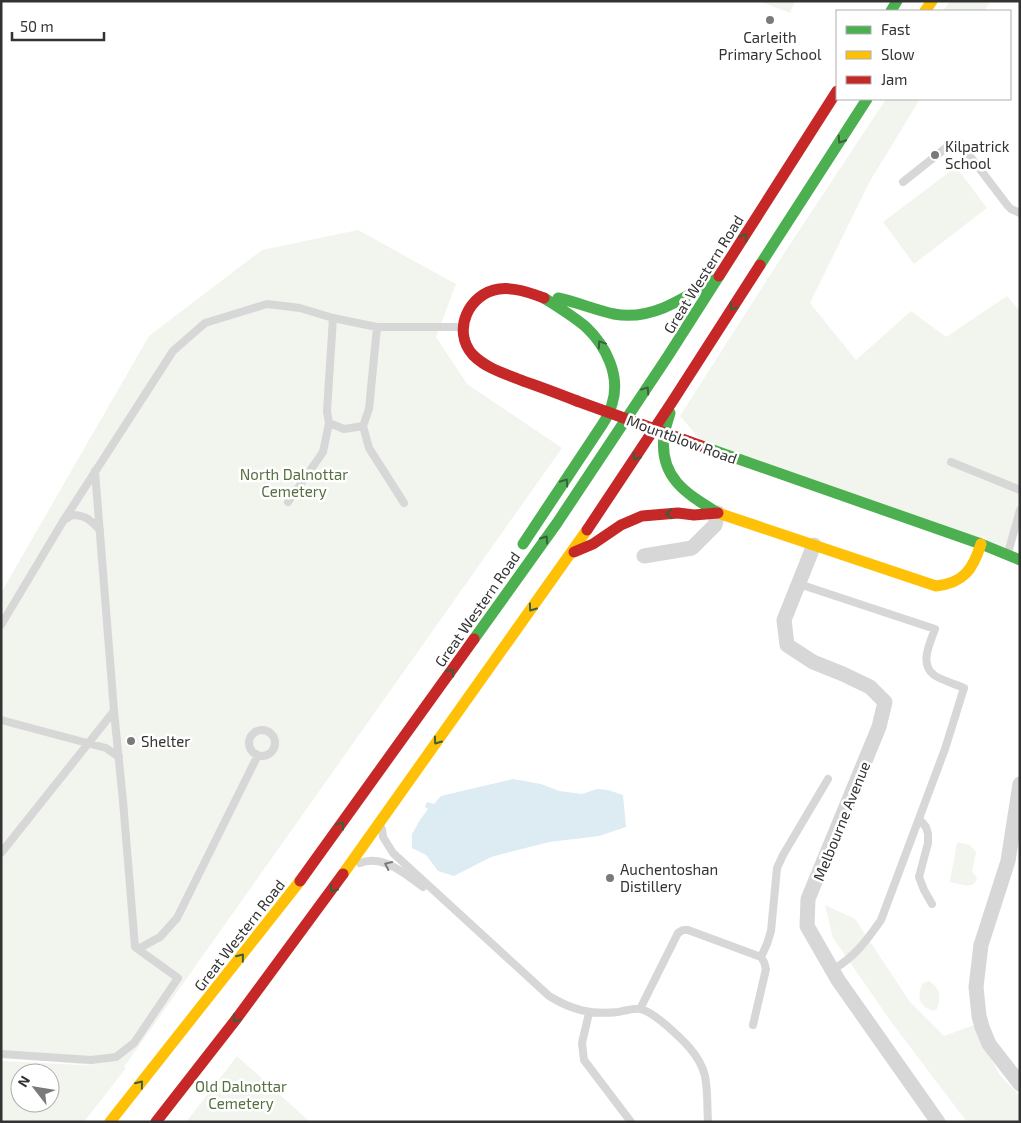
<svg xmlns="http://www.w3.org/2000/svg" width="1021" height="1123" viewBox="0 0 1021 1123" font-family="'Exo 2',sans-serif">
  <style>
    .green { fill: #f1f5ed; fill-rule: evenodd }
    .water { fill: #ddebf3 }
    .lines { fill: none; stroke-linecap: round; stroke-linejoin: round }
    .lane { stroke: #d7d7d7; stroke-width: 8 }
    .street { stroke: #d7d7d7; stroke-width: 15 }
    .fast { stroke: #4caf50; stroke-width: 11 }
    .slow { stroke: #ffc107; stroke-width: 11 }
    .jam { stroke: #c62828; stroke-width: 11 }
    .jam-bridge { stroke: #c62828; stroke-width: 11 }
    .oneway { stroke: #3c5e3d }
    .oneway2 { stroke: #7d7d7d }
    .poi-dot { fill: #7a7a7a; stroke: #fff; stroke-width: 2 }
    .labels { text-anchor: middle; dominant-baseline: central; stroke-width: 5; stroke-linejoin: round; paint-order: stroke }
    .poi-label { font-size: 15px; fill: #333; stroke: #fff; text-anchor: start }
    .street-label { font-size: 15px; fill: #333; stroke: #fff }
    .park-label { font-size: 15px; fill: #56703f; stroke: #fff }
  </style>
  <rect width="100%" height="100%" fill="#fff"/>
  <path class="green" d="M 759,1 L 795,1 L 790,13 Z
    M 950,1 L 991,1 L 984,11 L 943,11 Z
    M 886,99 L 920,99 L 870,181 L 810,303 L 856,360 L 911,311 L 946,337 L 1007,296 L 1020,311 L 1020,510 L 1007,555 L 707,448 L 680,416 L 781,258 Z
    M 956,167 L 987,208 L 914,264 L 883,222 Z
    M 358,230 L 456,284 L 436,337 L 467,384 L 562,448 L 124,1067 L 126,1068 L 84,1122 L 1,1122 L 1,1061 L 102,1066 L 1,1057 L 1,593 L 149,336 L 262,250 ZM 20,1073 L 50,1073 L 50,1103 L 20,1103 Z
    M 957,842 L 970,845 L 976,852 L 972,872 L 975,875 L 977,879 C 973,890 960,884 950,882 Z
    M 825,905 L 855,919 L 910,1002 L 944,1036 L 974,1025 L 999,1074 L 1020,1096 L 1020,1122 L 967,1122 L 892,1023 L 833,938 Z
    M 929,981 C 941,989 941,997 937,1009 L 933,1011 C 919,1007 916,995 923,983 Z
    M 237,1056 L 310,1122 L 186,1122 Z"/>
  <path class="water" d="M 513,779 L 541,784 L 559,791 L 582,794 L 597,789 L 608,790 L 623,795 L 626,827 L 599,836 L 549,842 L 491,857 L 454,876 L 438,871 L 426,855 L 412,848 L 412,834 L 420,820 L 428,809 L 425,807 L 427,802 L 434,804 L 441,796 Z"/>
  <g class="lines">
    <path class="lane" d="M 903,182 L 952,143 L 960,143 L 1008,206 L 1011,209 L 1020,213
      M 333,318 L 327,411 L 329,423 L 344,429 L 363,426 L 369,409 L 377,327 L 461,327
      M 363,426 L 369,448 L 404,503
      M 951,462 L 1020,490
      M 288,502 L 323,452 L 329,423
      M 66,519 L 72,515 C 86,515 90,520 100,530
      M 1008,553 L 1020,510
      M 799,584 L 935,629 C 930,643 919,664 934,675 C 939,679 957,685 964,688 L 945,749 L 881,920 C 867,940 854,958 832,970
      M 1,625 L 62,523 L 173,351 L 205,323 L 267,304 L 300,308 L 333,318 L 377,327
      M 1,720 L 106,748 L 119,757
      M249 743a13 13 0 1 1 26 0a13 13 0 1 1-26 0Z
      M 919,819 L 926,827 L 928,834 L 928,843 L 919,877 L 924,890 L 932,904
      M 382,829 L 383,837 L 393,853 L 549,996 C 572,1010 591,1015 618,1012 C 623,1011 635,1008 640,1009 C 647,1010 660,1020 666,1025 C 682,1039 700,1055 705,1076 C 708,1091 707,1107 708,1122
      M 1,853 L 114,711
      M 360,863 C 383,854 405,874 423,887
      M 138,949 L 160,937 L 177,918 L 258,755
      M 761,957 L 767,944 L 771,931 L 777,868 L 783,855 L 828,779
      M 640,1009 L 678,933 L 683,930 L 688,930 L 761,957 L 764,962 L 766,969 L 753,1025
      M 589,1013 L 582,1043 L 584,1060 L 631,1122
      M 1,1054 L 91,1060 L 116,1057 L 134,1043 L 178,978 L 135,947 L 123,801 L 114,711 L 95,471"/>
    <path class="street" d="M 814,545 L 784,620 L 787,645 L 813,662 L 843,674 L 870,687 L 885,702 L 879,727 L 808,899 L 807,926 L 838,980 L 938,1122
      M 644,556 L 692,548 L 715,525 L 718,513
      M 1020,784 L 1008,861 L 981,945 L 976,987 L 979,1016 L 982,1027 L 989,1044 L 1020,1084"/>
    <path class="fast" d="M 891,11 L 897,1
      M 760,265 L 867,99
      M 558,298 C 577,302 595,310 614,314 C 651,321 683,299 713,280
      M 670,413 C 668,420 665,428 664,436 C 659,478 687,494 718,513
      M 707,448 L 981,544 L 1020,560
      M 523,544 L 602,425 C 606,419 610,412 612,404 C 621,376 606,346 586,327 C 573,316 558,307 544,298
      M 474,639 L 557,523 L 668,356 L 719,276"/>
    <path class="slow" d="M 925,11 L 932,1
      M 718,513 L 936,586 C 964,583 973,569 981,544
      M 343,874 L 587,530
      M 110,1122 L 300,881"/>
    <path class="jam" d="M 719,276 L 837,91
      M 544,298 C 530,293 515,287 499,289 C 469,293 451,331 473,355 C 487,369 506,374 523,381 C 541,387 559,394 577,401
      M 587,530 L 672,402 L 760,265
      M 574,552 L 593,544 L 621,525 L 642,516 L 678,513 L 694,515 L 718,513
      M 300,881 L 474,639
      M 156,1122 L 237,1018 L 343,874"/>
    <path class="jam-bridge" d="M 577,401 L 707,448"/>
  </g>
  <defs><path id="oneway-chevron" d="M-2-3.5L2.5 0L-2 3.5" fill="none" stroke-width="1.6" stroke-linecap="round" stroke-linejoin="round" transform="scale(1.25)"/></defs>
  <g class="oneway">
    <use href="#oneway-chevron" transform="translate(841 140) rotate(123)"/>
    <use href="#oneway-chevron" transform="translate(744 237) rotate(-57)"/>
    <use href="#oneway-chevron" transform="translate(733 307) rotate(123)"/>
    <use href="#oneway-chevron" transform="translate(601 344) rotate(-124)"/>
    <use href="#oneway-chevron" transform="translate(646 390) rotate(-56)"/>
    <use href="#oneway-chevron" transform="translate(636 457) rotate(123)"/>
    <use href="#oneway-chevron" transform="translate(565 482) rotate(-56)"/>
    <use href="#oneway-chevron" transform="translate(669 514) rotate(177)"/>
    <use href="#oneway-chevron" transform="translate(545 539) rotate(-55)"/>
    <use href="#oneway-chevron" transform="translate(532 608) rotate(126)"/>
    <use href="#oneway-chevron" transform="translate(451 672) rotate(-55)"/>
    <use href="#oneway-chevron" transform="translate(437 741) rotate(125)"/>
    <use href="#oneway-chevron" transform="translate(341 825) rotate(-54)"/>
    <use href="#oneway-chevron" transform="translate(333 889) rotate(126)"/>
    <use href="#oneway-chevron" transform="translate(241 957) rotate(-51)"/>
    <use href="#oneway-chevron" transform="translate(236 1019) rotate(127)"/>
    <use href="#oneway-chevron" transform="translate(140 1084) rotate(-51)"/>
  </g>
  <use class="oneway2" href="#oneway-chevron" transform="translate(388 865) rotate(-155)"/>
  <g class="poi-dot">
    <circle cx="770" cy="20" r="5"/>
    <circle cx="935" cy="155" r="5"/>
    <circle cx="131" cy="741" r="5"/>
    <circle cx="610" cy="878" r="5"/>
  </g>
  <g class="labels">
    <g class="poi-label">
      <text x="770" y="37" text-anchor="middle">Carleith<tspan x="770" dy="17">Primary School</tspan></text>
      <text x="945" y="146">Kilpatrick<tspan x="945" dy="17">School</tspan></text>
      <text x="141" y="741">Shelter</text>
      <text x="620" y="869">Auchentoshan<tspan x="620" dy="17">Distillery</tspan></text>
    </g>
    <g class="street-label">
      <text transform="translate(703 274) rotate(-58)">Great Western Road</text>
      <text transform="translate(682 439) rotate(20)">Mountblow Road</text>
      <text transform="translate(477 609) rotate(-55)">Great Western Road</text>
      <text transform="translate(841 821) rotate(-68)">Melbourne Avenue</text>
      <text transform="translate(239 935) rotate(-52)">Great Western Road</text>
    </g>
    <g class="park-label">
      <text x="294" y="474">North Dalnottar<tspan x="294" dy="17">Cemetery</tspan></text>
      <text x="241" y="1086">Old Dalnottar<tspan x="241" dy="17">Cemetery</tspan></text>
    </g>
  </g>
  <rect width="1021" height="1123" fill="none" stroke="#333333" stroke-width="5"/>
  <rect x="836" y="10" width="175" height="90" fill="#ffffff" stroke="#adadad"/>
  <rect x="846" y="26" width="25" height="8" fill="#4caf50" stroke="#adadad"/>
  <text x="881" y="35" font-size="15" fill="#333333">Fast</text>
  <rect x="846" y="51" width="25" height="8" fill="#ffc107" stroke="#adadad"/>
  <text x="881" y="60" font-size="15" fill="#333333">Slow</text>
  <rect x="846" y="76" width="25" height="8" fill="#c62828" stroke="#adadad"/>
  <text x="881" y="85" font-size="15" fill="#333333">Jam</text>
  <g transform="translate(35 1088) rotate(301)"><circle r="24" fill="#ffffff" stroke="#adadad"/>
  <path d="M0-4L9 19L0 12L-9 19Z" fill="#7a7a7a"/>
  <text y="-8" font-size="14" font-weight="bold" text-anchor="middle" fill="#333333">N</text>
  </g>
  <path d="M12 32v8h92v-8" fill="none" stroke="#333333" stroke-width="2.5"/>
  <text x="20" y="32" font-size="15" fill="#333333" stroke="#ffffff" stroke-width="4" paint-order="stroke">50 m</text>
</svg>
